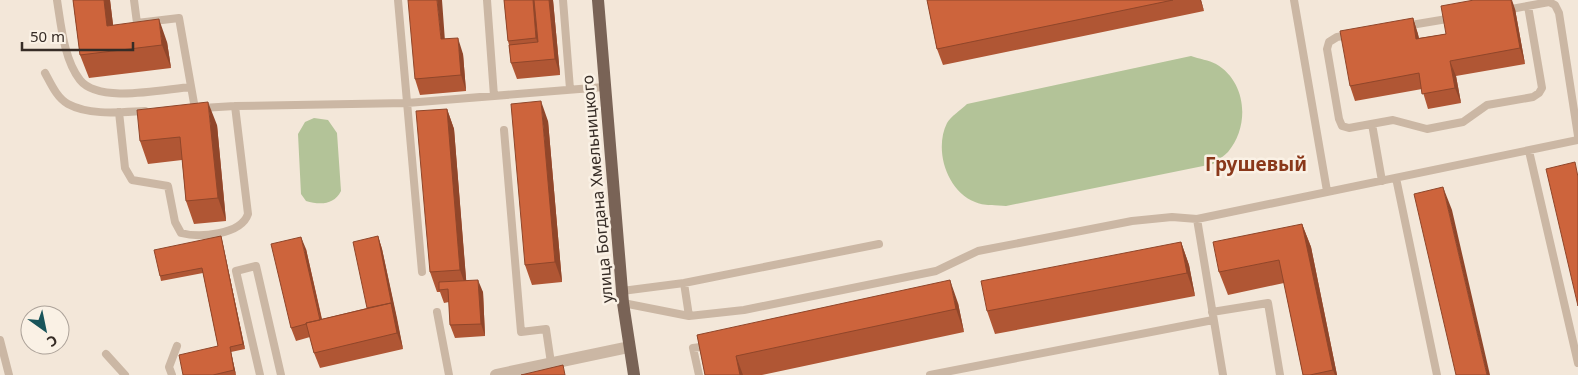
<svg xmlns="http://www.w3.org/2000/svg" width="1578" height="375" viewBox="0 0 1578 375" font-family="'Noto Sans',sans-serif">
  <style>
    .green { fill: #b3c398 }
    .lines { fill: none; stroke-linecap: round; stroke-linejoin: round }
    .service { stroke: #cbb7a4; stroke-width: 8 }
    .minor { stroke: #cbb7a4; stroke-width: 12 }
    .primary { stroke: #796356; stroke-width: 12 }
    .wall { fill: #b05634 }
    .shaded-wall { fill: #90462a }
    .building { fill: #cd643c; stroke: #90462a }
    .labels { text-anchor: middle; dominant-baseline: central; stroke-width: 5; stroke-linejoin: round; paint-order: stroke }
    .street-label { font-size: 16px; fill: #362c26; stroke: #faf1e5 }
    .quarter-label { font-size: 19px; font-weight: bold; fill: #8a381a; stroke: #faf1e5 }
  </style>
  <rect width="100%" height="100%" fill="#f3e7d9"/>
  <path class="green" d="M 1191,56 C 1199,59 1209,60 1216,64 C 1247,82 1250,126 1228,152 C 1224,156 1218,160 1213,164 L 1006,206 C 997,205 983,206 975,202 C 946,190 934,149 947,123 C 951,116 961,110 967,104 Z
    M 314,118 L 328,120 L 337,133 L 341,191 C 334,205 320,205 306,201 L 301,194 L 298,134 L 305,122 Z"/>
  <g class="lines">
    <path class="service" d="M 57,0 C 61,25 64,60 80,80 C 99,104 164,89 191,87
      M 134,0 L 137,23 L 179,18 L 195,109
      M 398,0 L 422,272
      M 487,0 L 494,96
      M 563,0 L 570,89
      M 1294,0 L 1327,191
      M 1506,10 L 1549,2 L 1555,5 L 1559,13 L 1578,136
      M 1405,26 L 1453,18
      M 1349,35 L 1337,37 L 1329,42 L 1327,49 L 1339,119 L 1342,126 L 1349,128 L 1393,120 L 1427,129 L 1463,122 L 1487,105 L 1533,97 L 1539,93 L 1542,88 L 1528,6
      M 45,73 C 51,84 57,98 68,104 C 90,116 122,112 145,111
      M 202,108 L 235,106 L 407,103 L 604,87
      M 119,112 L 125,168 L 132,180 L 168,186 L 175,222 L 181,233 C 199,238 241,235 248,214 L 235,106
      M 1372,124 L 1382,181
      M 504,130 L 521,332 L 546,329 L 551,363
      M 1529,151 L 1578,363
      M 1396,178 L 1437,375
      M 1197,219 L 1223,375
      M 684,283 L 689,316
      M 622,291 L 684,283 L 879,244
      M 623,303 L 689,316 L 744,310 L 936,271 L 978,251 L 1132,221 L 1172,217 L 1197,219 L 1578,140
      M 437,312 L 449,375
      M 1212,312 L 1268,303 L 1280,375
      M 0,340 L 9,375
      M 106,354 L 125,375
      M 172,375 L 169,367 L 177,346
      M 260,375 L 236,271 L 256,266 L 281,375
      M 699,375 L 693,348 L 708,346
      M 930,375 L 1213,320"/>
    <path class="minor" d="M 496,375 L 629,347"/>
    <path class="primary" d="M 598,0 L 623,303 L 634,375"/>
  </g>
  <path class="wall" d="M 73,0 L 110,0 L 113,25 L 167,42 L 171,68 L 89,78 L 80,55 Z
    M 504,0 L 553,0 L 560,75 L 517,79 L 511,63 L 509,45 L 508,41 Z
    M 927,0 L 1201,0 L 1204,11 L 943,65 L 937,49 Z
    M 1515,9 L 1525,64 L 1456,76 L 1461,103 L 1428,109 L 1422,89 L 1355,101 L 1350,86 L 1413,18 L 1419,38 L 1446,34 Z
    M 445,39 L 463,54 L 466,91 L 420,95 L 415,79 Z
    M 447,109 L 454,129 L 466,280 L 483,292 L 485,336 L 455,338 L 450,325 L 449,302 L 444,303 L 440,292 L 437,292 L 430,272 Z
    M 548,121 L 562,282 L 532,285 L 525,265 Z
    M 217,125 L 226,221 L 194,224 L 186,201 L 182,160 L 148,164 L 140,141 Z
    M 1302,224 L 1311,247 L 1337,375 L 1303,375 L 1284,283 L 1228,295 L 1219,272 Z
    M 221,236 L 222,240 L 245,349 L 231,352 L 236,375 L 183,375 L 218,346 L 203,273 L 161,281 L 160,276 Z
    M 378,236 L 382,249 L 403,349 L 320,368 L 314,353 L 310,337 L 296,341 L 291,328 L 306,249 L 322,319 L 367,308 Z
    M 1181,242 L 1189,265 L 1195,296 L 995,334 L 987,311 Z
    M 958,303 L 964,332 L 762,375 L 705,375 L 697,335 Z"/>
  <path class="shaded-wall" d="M 104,0 L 110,0 L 116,49 L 107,26 Z
    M 437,0 L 442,0 L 446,55 L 441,39 Z
    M 533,0 L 539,0 L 543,58 L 536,38 Z
    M 549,0 L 553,0 L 560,75 L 555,59 Z
    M 1200,0 L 1201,0 L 1204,11 Z
    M 1511,0 L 1512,0 L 1515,9 L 1525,64 L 1520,48 Z
    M 1413,18 L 1418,34 L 1422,55 L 1416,39 Z
    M 159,19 L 167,42 L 171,68 L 162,45 Z
    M 458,38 L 463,54 L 466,91 L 461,75 Z
    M 1450,61 L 1456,76 L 1461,103 L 1455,88 Z
    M 541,101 L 548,121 L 562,282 L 555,262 Z
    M 208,102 L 217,125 L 226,221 L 218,198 Z
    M 447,109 L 454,129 L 467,290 L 460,270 Z
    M 1443,187 L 1452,210 L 1490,375 L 1487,375 Z
    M 1302,224 L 1311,247 L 1337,375 L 1335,375 L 1333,370 Z
    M 221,236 L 222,240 L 245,349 L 243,344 Z
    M 378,236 L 382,249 L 397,318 L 392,306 Z
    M 301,237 L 306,249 L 325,334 L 321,321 Z
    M 1181,242 L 1189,265 L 1195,296 L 1187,273 Z
    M 478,280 L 483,292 L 485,336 L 481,324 Z
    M 950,280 L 958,303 L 964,332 L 956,309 Z
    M 391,303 L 397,318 L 403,349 L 397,333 Z
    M 230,347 L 231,352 L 236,375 L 234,370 Z
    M 736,356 L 743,375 L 740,375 Z"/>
  <path class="building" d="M 73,0 L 104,0 L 107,26 L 159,19 L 162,45 L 80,55 Z
    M 408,0 L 437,0 L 441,39 L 458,38 L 461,75 L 415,79 Z
    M 504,0 L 533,0 L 536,38 L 508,41 Z
    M 534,0 L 549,0 L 555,59 L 511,63 L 509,45 L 538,42 Z
    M 927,0 L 1173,0 L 937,49 Z
    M 1474,0 L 1511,0 L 1520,48 L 1450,61 L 1455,88 L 1422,94 L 1419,73 L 1350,86 L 1340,31 L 1413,18 L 1416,39 L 1446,34 L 1441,6 Z
    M 541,101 L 555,262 L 525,265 L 511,104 Z
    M 208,102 L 218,198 L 186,201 L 180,137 L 140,141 L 137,110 Z
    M 447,109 L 460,270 L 430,272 L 416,111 Z
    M 1575,162 L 1578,177 L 1578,306 L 1546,169 Z
    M 1443,187 L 1487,375 L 1456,375 L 1414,194 Z
    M 1302,224 L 1333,370 L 1310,375 L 1303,375 L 1279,260 L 1219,272 L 1213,242 Z
    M 221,236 L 243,344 L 230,347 L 234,370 L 213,375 L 183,375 L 179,355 L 218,346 L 202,268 L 160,276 L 154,250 Z
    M 378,236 L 392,306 L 391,303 L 367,308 L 353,242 Z
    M 301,237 L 320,320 L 306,323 L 306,324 L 291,328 L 271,244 Z
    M 1181,242 L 1187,273 L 987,311 L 981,281 Z
    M 478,280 L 481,324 L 450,325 L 448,289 L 439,290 L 439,282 Z
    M 950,280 L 956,309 L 736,356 L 740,375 L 705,375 L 697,335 Z
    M 391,303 L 397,333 L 314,353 L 306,323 Z
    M 563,365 L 565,375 L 521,375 Z"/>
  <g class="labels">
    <g class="street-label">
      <text transform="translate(597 189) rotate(-95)">улица Богдана Хмельницкого</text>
    </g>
    <g class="quarter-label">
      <text x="1256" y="164">Грушевый</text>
    </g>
  </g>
  <g transform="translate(45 330) rotate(147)"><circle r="24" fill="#faf1e5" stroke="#aca299"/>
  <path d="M0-4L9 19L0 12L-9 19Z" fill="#19545a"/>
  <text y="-8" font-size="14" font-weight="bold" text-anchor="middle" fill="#362c26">С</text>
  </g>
  <path d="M22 42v8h111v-8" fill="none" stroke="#362c26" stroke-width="2.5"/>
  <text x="30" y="42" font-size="15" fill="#362c26" stroke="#faf1e5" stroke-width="4" paint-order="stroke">50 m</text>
</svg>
